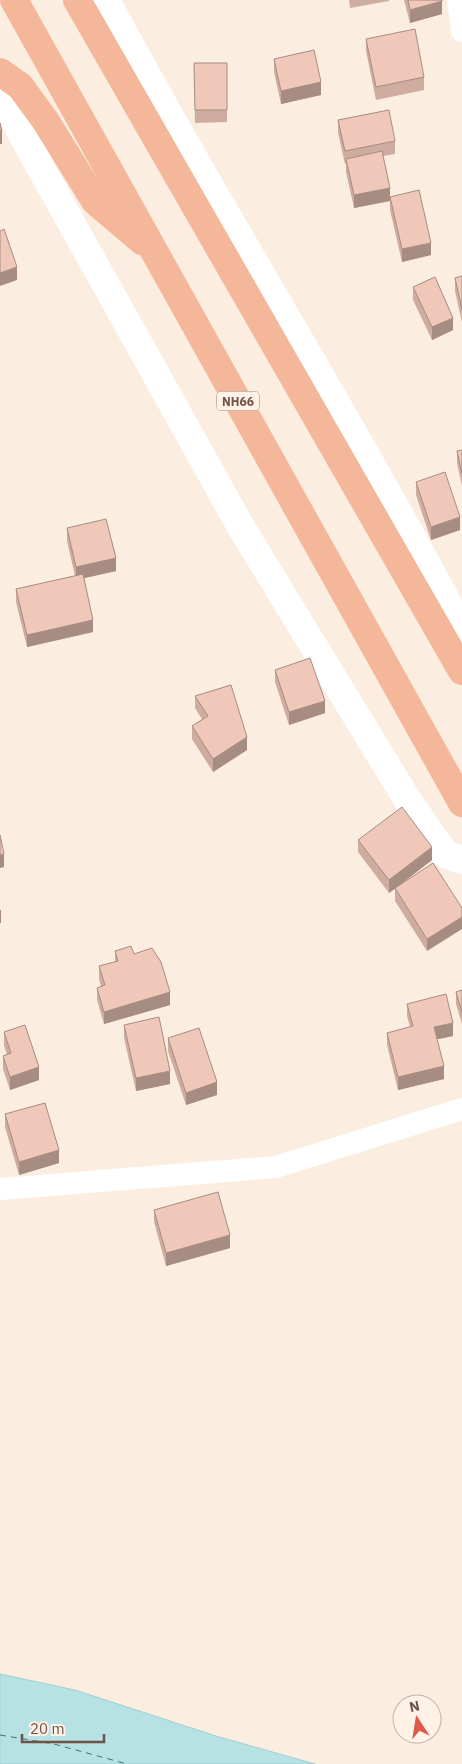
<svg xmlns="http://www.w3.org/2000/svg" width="462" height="1764" viewBox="0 0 462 1764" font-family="'IBM Plex Sans',sans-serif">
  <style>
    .water { fill: #b6e2e3; stroke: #9dd2d4 }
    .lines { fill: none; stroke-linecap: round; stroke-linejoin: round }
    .ferry { stroke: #3e7376; stroke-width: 1; stroke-dasharray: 6 5; stroke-linecap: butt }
    .minor { stroke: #fff; stroke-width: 22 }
    .tertiary { stroke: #fff; stroke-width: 28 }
    .trunk { stroke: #f4b79a; stroke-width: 28 }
    .wall { fill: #ceac9f }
    .shaded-wall { fill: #a78c82 }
    .building { fill: #efc8b9; stroke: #a78c82 }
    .labels { text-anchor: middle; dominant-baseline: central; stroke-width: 4; stroke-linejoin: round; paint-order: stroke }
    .shield { fill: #fef1e6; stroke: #9b8278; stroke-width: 1 }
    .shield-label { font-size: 12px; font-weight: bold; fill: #705249 }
  </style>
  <rect width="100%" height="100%" fill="#fbede0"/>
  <path class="water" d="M 0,1674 L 75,1690 L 216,1736 L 315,1764 L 0,1764 Z"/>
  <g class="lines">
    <path class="ferry" d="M 0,1735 L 54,1744 L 127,1764"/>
    <path class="minor" d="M 458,0 L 462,31
      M 0,1189 L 276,1167 L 462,1109"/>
    <path class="tertiary" d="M 106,0 C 220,213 350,416 462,630
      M 0,95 L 241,527 L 407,799 L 445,854 L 462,860"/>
    <path class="trunk" d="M 14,0 L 462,803
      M 77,0 L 462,671
      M 0,72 L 20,86 L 45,120 L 95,201 L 142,241"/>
  </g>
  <path class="wall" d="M 349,0 L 389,0 L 389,1 L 350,8 Z
    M 404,0 L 442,0 L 442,14 L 410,23 Z
    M 366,39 L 424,77 L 424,90 L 376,100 L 366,51 Z
    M 274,59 L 321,95 L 281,104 L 274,72 Z
    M 194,63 L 227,110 L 227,122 L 195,123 Z
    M 338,120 L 395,141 L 395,154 L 383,156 L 390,197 L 431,255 L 402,262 L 390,210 L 390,201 L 354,208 L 346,172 L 346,164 L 345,164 L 338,133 Z
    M 462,276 L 462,322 L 455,291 L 455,278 Z
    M 413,287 L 453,330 L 432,340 L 413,300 Z
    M 462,450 L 462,486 L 457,463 L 457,451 Z
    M 416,482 L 460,530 L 431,540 L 416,495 Z
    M 67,528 L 116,571 L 84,578 L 93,632 L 27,647 L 16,602 L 16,589 L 75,576 L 67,541 Z
    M 275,670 L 325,713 L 289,725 L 275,682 Z
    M 195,696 L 247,750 L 213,772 L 192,739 L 192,726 L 202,719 L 195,708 Z
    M 358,840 L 432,860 L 401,884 L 433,863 L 427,951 L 395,901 L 395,889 L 389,893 L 358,852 Z
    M 115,951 L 134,954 L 170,1005 L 104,1024 L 97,1000 L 97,988 L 101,986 L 99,979 L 99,966 L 115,962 Z
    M 462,990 L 462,1024 L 456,1004 L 456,992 Z
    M 407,1004 L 453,1036 L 437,1039 L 444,1079 L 398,1090 L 387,1045 L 387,1033 L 410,1027 L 407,1016 Z
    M 124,1025 L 170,1084 L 136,1091 L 124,1038 Z
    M 4,1032 L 39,1080 L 10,1090 L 3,1069 L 3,1056 L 7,1055 L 4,1045 Z
    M 168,1038 L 217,1095 L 186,1105 L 168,1051 Z
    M 5,1114 L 59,1163 L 19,1175 L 5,1127 Z
    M 154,1210 L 230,1248 L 166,1266 L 154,1222 Z"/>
  <path class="shaded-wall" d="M 442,1 L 442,14 L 410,23 L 410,10 Z
    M 321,82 L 321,95 L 281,104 L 281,91 Z
    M 0,131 L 2,131 L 2,144 L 0,144 Z
    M 390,188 L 390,201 L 354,208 L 354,195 Z
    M 431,243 L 431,255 L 402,262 L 402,249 Z
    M 17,267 L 17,280 L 0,286 L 0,273 Z
    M 453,318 L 453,330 L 432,340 L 432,327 Z
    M 460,517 L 460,530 L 431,540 L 431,527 Z
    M 116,558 L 116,571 L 76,580 L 76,567 Z
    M 93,620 L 93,632 L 27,647 L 27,635 Z
    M 325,701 L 325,713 L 289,725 L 289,712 Z
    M 247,737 L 247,750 L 213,772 L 213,759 Z
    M 432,847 L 432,860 L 389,893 L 389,880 Z
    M 4,854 L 4,867 L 0,868 L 0,855 Z
    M 0,910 L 1,910 L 1,923 L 0,923 Z
    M 462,917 L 462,929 L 427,951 L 427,939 Z
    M 170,992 L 170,1005 L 104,1024 L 104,1012 Z
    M 453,1023 L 453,1036 L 434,1040 L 434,1027 Z
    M 444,1066 L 444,1079 L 398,1090 L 398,1077 Z
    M 39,1067 L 39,1080 L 10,1090 L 10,1077 Z
    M 170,1071 L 170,1084 L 136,1091 L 136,1078 Z
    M 217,1082 L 217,1095 L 186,1105 L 186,1093 Z
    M 59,1150 L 59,1163 L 19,1175 L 19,1162 Z
    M 230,1235 L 230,1248 L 166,1266 L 166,1253 Z"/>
  <path class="building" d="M 408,0 L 442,0 L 442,1 L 410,10 Z
    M 415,29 L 424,77 L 376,87 L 366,39 Z
    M 314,50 L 321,82 L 281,91 L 274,59 Z
    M 194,63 L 227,63 L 227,110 L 195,110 Z
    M 389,110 L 395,141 L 345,151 L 338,120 Z
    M 0,123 L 2,131 L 0,131 Z
    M 382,151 L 390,188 L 354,195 L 346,159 Z
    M 419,190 L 431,243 L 402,249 L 390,197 Z
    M 4,229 L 17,267 L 0,273 L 0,231 Z
    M 462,276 L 462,309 L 455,278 Z
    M 435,277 L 453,318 L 432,327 L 413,287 Z
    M 462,450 L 462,473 L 457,451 Z
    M 445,472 L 460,517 L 431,527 L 416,482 Z
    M 106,519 L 116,558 L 76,567 L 67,528 Z
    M 83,574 L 93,620 L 27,635 L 16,589 Z
    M 310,658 L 325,701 L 289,712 L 275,670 Z
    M 231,685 L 247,737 L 213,759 L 192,726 L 208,716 L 195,696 Z
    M 402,807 L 432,847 L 389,880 L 358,840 Z
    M 0,835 L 4,854 L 0,855 Z
    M 433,863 L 462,908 L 462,917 L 427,939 L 395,888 Z
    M 131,946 L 134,954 L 152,948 L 161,962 L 170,992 L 104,1012 L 97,988 L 105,985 L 99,966 L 118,961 L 115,951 Z
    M 462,990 L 462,1012 L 456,992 Z
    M 446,994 L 453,1023 L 434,1027 L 444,1066 L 398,1077 L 387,1033 L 413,1026 L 407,1004 Z
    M 159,1017 L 170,1071 L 136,1078 L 124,1025 Z
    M 25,1025 L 39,1067 L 10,1077 L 3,1056 L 11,1053 L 4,1032 Z
    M 199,1028 L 217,1082 L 186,1093 L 168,1038 Z
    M 45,1103 L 59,1150 L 19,1162 L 5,1114 Z
    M 218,1192 L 230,1235 L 166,1253 L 154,1210 Z"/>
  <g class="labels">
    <rect class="shield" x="217" y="391.5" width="42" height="19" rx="4"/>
    <g class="shield-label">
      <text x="238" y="401">NH66</text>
    </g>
  </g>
  <g transform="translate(417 1719) rotate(348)"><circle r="24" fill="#fef1e6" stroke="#c5b1a7"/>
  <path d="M0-4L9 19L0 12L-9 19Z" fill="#df594b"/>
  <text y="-8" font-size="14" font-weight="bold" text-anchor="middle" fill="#705249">N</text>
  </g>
  <path d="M22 1734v8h82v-8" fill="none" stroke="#705249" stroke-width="2.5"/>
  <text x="30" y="1734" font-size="15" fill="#705249" stroke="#fef1e6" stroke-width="4" paint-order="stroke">20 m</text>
</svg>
